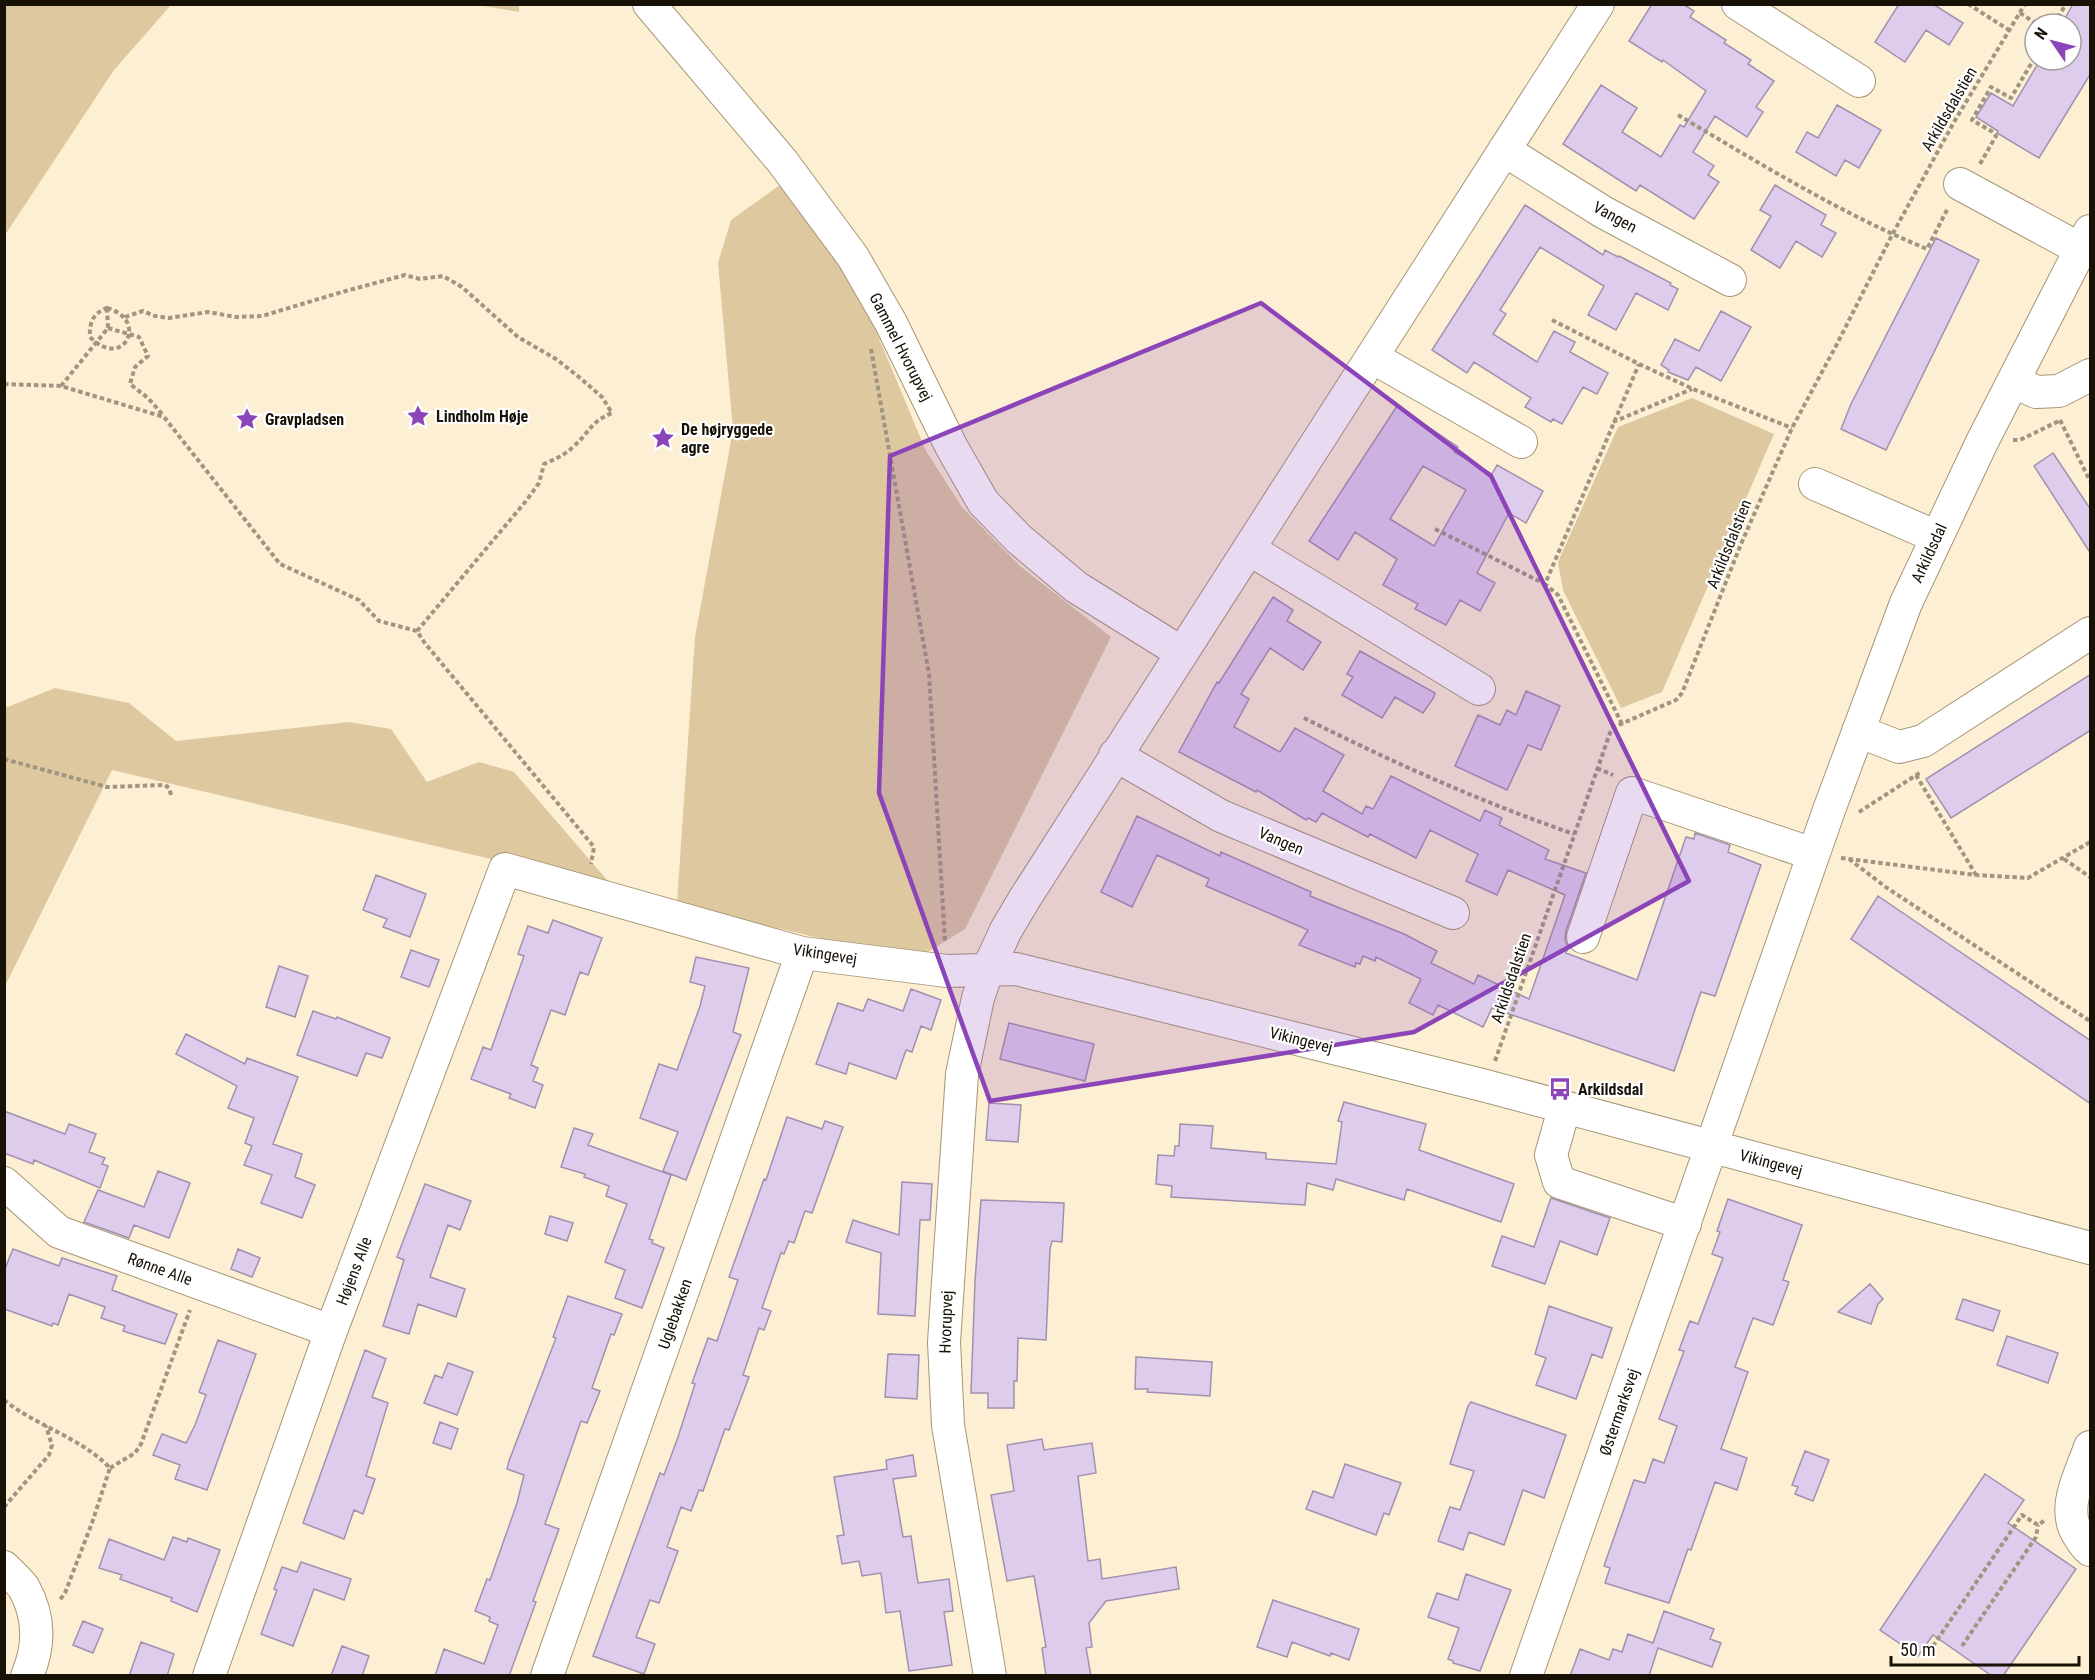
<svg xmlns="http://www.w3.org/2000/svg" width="2095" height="1680" viewBox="0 0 2095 1680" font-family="'Roboto Condensed',sans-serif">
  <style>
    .green { fill: #ddc89f }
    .building { fill: #deccec; stroke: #a190af; stroke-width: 1.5; fill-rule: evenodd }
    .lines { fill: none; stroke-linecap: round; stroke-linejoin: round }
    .minor-casing { stroke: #a69676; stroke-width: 34 }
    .path { stroke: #a09581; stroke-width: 4; stroke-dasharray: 4.5 3; stroke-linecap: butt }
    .minor { stroke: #fff; stroke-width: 32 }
    .marked { fill: #8b45b8; fill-opacity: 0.2; stroke: #8b45b8; stroke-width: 4.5; stroke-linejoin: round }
    .labels { text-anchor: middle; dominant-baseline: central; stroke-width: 4.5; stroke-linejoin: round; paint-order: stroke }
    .street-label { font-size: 16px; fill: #171106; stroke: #fff }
    .poi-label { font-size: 16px; font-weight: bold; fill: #171106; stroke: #fff; text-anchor: start }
  </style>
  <rect width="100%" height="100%" fill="#fdefd4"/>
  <path class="green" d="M 5,4 L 171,5 L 114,70 L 5,235 Z
    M 478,5 L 519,5 L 519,12 Z
    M 780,185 L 821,236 L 868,312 L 926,451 L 962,507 L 1021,567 L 1111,637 L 965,929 L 928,952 L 823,939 L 677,904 L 695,637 L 733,430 L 718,263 L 731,220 Z
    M 1692,398 L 1774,434 L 1662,692 L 1621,708 L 1563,590 L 1558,562 L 1618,427 Z
    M 55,688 L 129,703 L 176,741 L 349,722 L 391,729 L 427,782 L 479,762 L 514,772 L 614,888 L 112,770 L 5,986 L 5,708 Z"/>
  <path class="building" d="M 1652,4 L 1683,4 L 1694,11 L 1690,17 L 1726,40 L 1724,43 L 1751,60 L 1748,64 L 1774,81 L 1756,107 L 1763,112 L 1747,137 L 1715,116 L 1693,152 L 1714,166 L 1708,175 L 1719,182 L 1694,219 L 1640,185 L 1636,191 L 1563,144 L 1601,85 L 1637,108 L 1622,132 L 1661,157 L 1680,125 L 1684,127 L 1706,91 L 1663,60 L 1662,62 L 1629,41 Z
    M 1899,4 L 1933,4 L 1963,23 L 1949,45 L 1926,30 L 1905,62 L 1875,42 Z
    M 2073,4 L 2091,4 L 2091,73 L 2039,158 L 1997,133 L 1998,131 L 1976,117 L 1991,93 L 2013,106 L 2040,60 L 2071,60 L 2071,24 L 2062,24 Z
    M 1837,105 L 1881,130 L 1859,168 L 1845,160 L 1836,176 L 1796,152 L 1807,132 L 1818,138 Z
    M 1775,185 L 1826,215 L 1821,225 L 1836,233 L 1822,257 L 1796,241 L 1780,268 L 1751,250 L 1771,216 L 1760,210 Z
    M 1525,205 L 1603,255 L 1605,250 L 1618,257 L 1619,256 L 1671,283 L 1670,285 L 1678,289 L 1668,310 L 1636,293 L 1616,330 L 1588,315 L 1604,286 L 1540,247 L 1500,310 L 1506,314 L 1493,334 L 1537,362 L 1554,331 L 1575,342 L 1570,352 L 1608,373 L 1597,394 L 1583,387 L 1562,424 L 1553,419 L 1551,422 L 1525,407 L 1531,398 L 1474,362 L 1467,373 L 1432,350 Z
    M 1936,238 L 1979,260 L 1886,450 L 1841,429 L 1851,404 Z
    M 1721,311 L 1751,327 L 1721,381 L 1696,367 L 1688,380 L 1668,372 L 1669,370 L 1661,365 L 1675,339 L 1699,351 Z
    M 1397,406 L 1458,447 L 1454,452 L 1492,474 L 1497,465 L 1543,491 L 1526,523 L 1509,513 L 1477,573 L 1495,583 L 1480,611 L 1460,600 L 1446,625 L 1415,609 L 1418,604 L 1383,585 L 1397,559 L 1355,532 L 1338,560 L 1309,541 ZM 1423,466 L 1466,490 L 1434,546 L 1390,519 Z
    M 2053,453 L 2091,510 L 2091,554 L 2034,466 Z
    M 1273,597 L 1293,610 L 1287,621 L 1321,642 L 1303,670 L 1270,648 L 1241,694 L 1249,699 L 1234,727 L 1280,752 L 1295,728 L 1344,755 L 1323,791 L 1362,814 L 1366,806 L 1373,809 L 1391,776 L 1480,821 L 1485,810 L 1502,818 L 1499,825 L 1549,850 L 1545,859 L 1586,873 L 1566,931 L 1565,940 L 1568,947 L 1566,953 L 1637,980 L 1686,837 L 1694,839 L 1695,833 L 1730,845 L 1728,852 L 1761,865 L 1715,996 L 1701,992 L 1674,1071 L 1492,1008 L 1483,1027 L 1438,1005 L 1433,1015 L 1409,1003 L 1421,979 L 1376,957 L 1375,961 L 1363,956 L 1360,964 L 1356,963 L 1355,967 L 1299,945 L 1308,930 L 1206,886 L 1209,879 L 1157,855 L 1132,907 L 1101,892 L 1137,816 L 1220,856 L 1221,852 L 1311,892 L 1310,896 L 1404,934 L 1437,951 L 1431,963 L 1474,984 L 1478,975 L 1529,999 L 1565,895 L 1508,870 L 1497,895 L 1466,881 L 1478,854 L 1430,830 L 1416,858 L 1370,834 L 1368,837 L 1322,813 L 1316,822 L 1308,818 L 1306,820 L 1257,790 L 1256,792 L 1179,752 L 1217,682 L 1219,683 Z
    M 1360,651 L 1435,693 L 1434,697 L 1423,713 L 1395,697 L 1382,718 L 1342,695 L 1353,677 L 1347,674 Z
    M 2091,674 L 2091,730 L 1951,818 L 1926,779 Z
    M 1526,691 L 1560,706 L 1541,750 L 1528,745 L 1507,790 L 1455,766 L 1478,715 L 1500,725 L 1507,710 L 1516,715 Z
    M 376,875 L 426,894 L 410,937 L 383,927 L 387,919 L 363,910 Z
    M 1878,896 L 2091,1041 L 2091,1104 L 1851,939 Z
    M 553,920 L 602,938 L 588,975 L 580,972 L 565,1015 L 551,1010 L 531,1065 L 538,1068 L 533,1081 L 543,1085 L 535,1108 L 509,1098 L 511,1094 L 471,1079 L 483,1047 L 491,1050 L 524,956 L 518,954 L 528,926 L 548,933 Z
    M 411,950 L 439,960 L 429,987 L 401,977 Z
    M 696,957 L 749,968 L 733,1032 L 741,1035 L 686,1180 L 663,1171 L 678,1132 L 640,1118 L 659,1064 L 677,1070 L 700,1006 L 705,986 L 690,982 Z
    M 279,966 L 308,976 L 295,1017 L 266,1007 Z
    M 911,989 L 941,1000 L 931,1030 L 921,1026 L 912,1052 L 906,1050 L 896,1079 L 849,1063 L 846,1074 L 816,1064 L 838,1003 L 863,1011 L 868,999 L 903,1011 Z
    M 313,1011 L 336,1019 L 337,1017 L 390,1038 L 382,1058 L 366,1053 L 357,1076 L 297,1055 Z
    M 1009,1023 L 1094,1044 L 1085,1081 L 1000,1059 Z
    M 186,1034 L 245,1064 L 247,1058 L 298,1077 L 273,1144 L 302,1154 L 295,1177 L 315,1185 L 302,1218 L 261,1203 L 272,1175 L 244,1165 L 252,1146 L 245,1143 L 254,1118 L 228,1108 L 237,1086 L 176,1054 Z
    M 1344,1102 L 1426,1124 L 1419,1150 L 1514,1184 L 1501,1222 L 1407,1189 L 1404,1200 L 1336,1179 L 1333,1190 L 1307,1183 L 1305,1205 L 1171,1197 L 1172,1186 L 1156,1184 L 1158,1155 L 1174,1156 L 1175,1146 L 1179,1146 L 1180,1124 L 1213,1126 L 1211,1148 L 1266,1153 L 1266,1159 L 1336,1164 L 1342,1122 L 1338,1121 Z
    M 989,1103 L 1021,1105 L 1018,1142 L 986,1140 Z
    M 4,1111 L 65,1134 L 69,1124 L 96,1134 L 89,1152 L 105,1158 L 102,1164 L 108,1166 L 100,1188 L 34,1160 L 33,1164 L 4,1153 Z
    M 787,1117 L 822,1129 L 825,1121 L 843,1127 L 812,1213 L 805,1211 L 794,1243 L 789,1241 L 784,1254 L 781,1253 L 762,1308 L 771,1311 L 764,1330 L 759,1328 L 743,1375 L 749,1377 L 729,1430 L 725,1429 L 703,1491 L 699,1490 L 691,1511 L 681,1507 L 667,1547 L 678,1551 L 659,1603 L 650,1600 L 636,1637 L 655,1644 L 644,1674 L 593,1656 L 660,1473 L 664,1475 L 678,1437 L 695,1384 L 692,1383 L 708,1338 L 717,1341 L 738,1280 L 729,1277 L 764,1179 L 766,1180 Z
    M 574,1128 L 593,1134 L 588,1145 L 671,1175 L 649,1239 L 653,1240 L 652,1243 L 664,1248 L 642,1308 L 615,1298 L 625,1270 L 605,1262 L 627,1204 L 606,1196 L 609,1186 L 584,1177 L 585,1174 L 561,1167 Z
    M 158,1171 L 190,1183 L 169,1238 L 134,1225 L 129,1238 L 84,1222 L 98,1190 L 144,1207 Z
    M 902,1182 L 932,1184 L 930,1220 L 920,1220 L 915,1316 L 878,1314 L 881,1253 L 846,1242 L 853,1220 L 899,1235 Z
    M 425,1184 L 471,1201 L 460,1230 L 448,1225 L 430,1277 L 465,1289 L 456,1317 L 418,1304 L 409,1334 L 383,1326 L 404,1260 L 397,1257 Z
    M 1551,1198 L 1610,1218 L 1597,1255 L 1560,1241 L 1545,1284 L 1492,1266 L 1502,1236 L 1534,1247 Z
    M 1728,1199 L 1802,1225 L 1783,1280 L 1789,1282 L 1773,1325 L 1753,1318 L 1735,1367 L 1748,1372 L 1721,1449 L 1747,1458 L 1737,1490 L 1715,1482 L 1691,1550 L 1688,1549 L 1669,1603 L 1605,1583 L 1610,1568 L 1604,1566 L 1634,1480 L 1645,1483 L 1653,1459 L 1664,1463 L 1677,1426 L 1659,1419 L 1684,1351 L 1679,1350 L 1690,1321 L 1698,1324 L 1723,1258 L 1712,1254 L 1720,1232 L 1717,1231 Z
    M 981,1200 L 1064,1203 L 1062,1242 L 1052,1241 L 1050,1249 L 1046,1340 L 1018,1338 L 1017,1381 L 1014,1381 L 1014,1408 L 988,1408 L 988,1393 L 971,1393 L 975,1281 Z
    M 550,1216 L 573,1223 L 567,1241 L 545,1234 Z
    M 13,1249 L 59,1266 L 62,1258 L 117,1276 L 112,1290 L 177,1314 L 165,1344 L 123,1331 L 125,1326 L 101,1318 L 105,1307 L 69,1294 L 58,1325 L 53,1323 L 52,1326 L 4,1309 L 4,1271 Z
    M 238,1249 L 260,1258 L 252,1277 L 231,1269 Z
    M 1870,1284 L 1883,1299 L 1878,1304 L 1871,1324 L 1838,1312 Z
    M 568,1296 L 622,1314 L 614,1335 L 611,1334 L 592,1388 L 600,1391 L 587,1423 L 581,1421 L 545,1524 L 559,1529 L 533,1601 L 536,1602 L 509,1676 L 435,1676 L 444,1649 L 484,1664 L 498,1625 L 489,1621 L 490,1617 L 475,1611 L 487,1579 L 490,1580 L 517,1503 L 524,1475 L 507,1469 L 509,1461 L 556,1338 L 553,1337 Z
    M 1963,1299 L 2000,1311 L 1993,1331 L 1956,1319 Z
    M 1549,1306 L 1612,1328 L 1602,1358 L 1592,1354 L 1576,1399 L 1536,1385 L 1546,1358 L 1535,1354 Z
    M 2007,1336 L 2058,1353 L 2048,1383 L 1997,1365 Z
    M 218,1340 L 256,1354 L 207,1490 L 175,1479 L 180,1465 L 153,1455 L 162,1434 L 186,1443 L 195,1425 L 206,1395 L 199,1392 Z
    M 365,1350 L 386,1359 L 372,1397 L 388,1403 L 366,1476 L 375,1479 L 363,1514 L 354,1510 L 344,1539 L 303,1523 Z
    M 888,1354 L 919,1355 L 917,1399 L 885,1397 Z
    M 1136,1357 L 1212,1362 L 1210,1396 L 1147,1392 L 1148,1389 L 1135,1389 Z
    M 448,1363 L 473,1372 L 457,1415 L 424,1403 L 435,1375 L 442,1378 Z
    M 1471,1402 L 1566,1435 L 1544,1498 L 1523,1490 L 1504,1545 L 1469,1532 L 1463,1550 L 1438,1541 L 1450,1507 L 1460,1510 L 1474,1471 L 1450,1464 L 1468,1406 Z
    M 440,1422 L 458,1429 L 451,1449 L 433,1443 Z
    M 1042,1439 L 1044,1450 L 1092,1443 L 1096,1473 L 1078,1476 L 1088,1561 L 1100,1559 L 1102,1579 L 1176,1567 L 1179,1589 L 1106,1601 L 1089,1623 L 1092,1647 L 1086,1648 L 1091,1676 L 1046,1676 L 1042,1648 L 1046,1647 L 1034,1576 L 1007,1581 L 991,1495 L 1014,1491 L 1007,1445 Z
    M 1805,1451 L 1829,1460 L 1813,1501 L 1795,1494 L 1798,1487 L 1792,1485 Z
    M 913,1455 L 916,1476 L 893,1479 L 903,1537 L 911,1536 L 918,1583 L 949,1579 L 953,1611 L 944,1612 L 952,1665 L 909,1671 L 900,1611 L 886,1613 L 881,1573 L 862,1576 L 859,1561 L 842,1564 L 837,1536 L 844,1535 L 834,1477 L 887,1469 L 886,1460 Z
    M 1345,1464 L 1401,1483 L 1389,1515 L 1384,1513 L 1376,1535 L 1306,1509 L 1313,1491 L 1333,1498 Z
    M 1985,1474 L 2024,1500 L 2008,1523 L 2076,1569 L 2003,1676 L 1992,1676 L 1933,1635 L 1918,1656 L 1880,1630 Z
    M 173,1537 L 187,1542 L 188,1538 L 220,1550 L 197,1612 L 171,1601 L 172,1598 L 120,1579 L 122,1575 L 99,1568 L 109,1539 L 164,1560 Z
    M 301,1562 L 351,1579 L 344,1600 L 314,1589 L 293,1646 L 261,1634 L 277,1590 L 274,1589 L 282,1567 L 297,1572 Z
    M 1466,1574 L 1511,1590 L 1480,1671 L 1453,1663 L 1453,1661 L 1448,1659 L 1459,1628 L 1428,1617 L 1437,1593 L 1458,1600 Z
    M 1273,1600 L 1359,1629 L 1349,1660 L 1331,1653 L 1330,1656 L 1292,1642 L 1287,1657 L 1257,1647 Z
    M 1664,1611 L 1714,1629 L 1710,1639 L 1721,1643 L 1712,1667 L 1658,1648 L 1649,1676 L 1570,1676 L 1580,1649 L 1609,1660 L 1613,1649 L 1622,1652 L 1628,1634 L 1653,1643 Z
    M 83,1621 L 103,1629 L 93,1653 L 73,1645 Z
    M 141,1642 L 174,1654 L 167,1676 L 129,1676 Z
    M 342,1646 L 369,1656 L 362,1676 L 331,1676 Z"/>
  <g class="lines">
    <g class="minor-casing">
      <path id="minor" d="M 649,4 L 782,161 L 853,257 L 891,323 L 951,446 L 983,502 L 1019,539 L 1076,587 L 1182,653
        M 1738,4 L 1859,81
        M 1504,150 L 1603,212 L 1730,280
        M 1960,184 L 2080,249
        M 1372,357 L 1521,442
        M 2013,381 L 2036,392 L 2059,391 L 2090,375
        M 1815,484 L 1937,537
        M 1249,549 L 1479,689
        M 1858,731 L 1899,747 L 1923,741 L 2090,633
        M 1115,755 L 1221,816 L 1453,913
        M 1583,937 L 1632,793 L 1813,854
        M 1564,1109 L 1551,1155 L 1559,1182 L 1685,1224
        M 4,1183 L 59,1232 L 331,1331
        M 2090,1447 C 2081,1474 2060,1509 2079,1536 C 2082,1541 2085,1546 2090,1550
        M 4,1567 C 11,1574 19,1581 24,1588 C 40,1617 40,1646 27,1676
        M 209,1676 L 331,1331 L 505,869 L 802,953 L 947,971 L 1016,969 L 1486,1086 L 2090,1248
        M 547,1676 L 802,953
        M 990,1676 L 948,1425 L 944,1342 L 962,1074 L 978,998 L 988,969 L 1006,930 L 1025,898 L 1598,4
        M 1526,1676 L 1829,810 L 1906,603 L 1982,442 L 2090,231"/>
    </g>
    <path class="path" d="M 1968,4 L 2009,30
      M 2020,13 L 2037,24
      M 2054,24 L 2066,4
      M 1678,115 C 1759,163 1840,213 1927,249 L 1948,208
      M 1980,164 L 1996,136 L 1993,132 L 1972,120 L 1991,87 L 2011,98 L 2035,57
      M 107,308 C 150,320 123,371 90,337 C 89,323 93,313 107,308 Z
      M 125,317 L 143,311 L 155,316 L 169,318 L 208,312 L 236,317 L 262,316 L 342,292 L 405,275 L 420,279 L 443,276 L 462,287 L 518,337 L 556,359 L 579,377 L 602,397 L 612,413 C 590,422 590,432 573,447 C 565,455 555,459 544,464 L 539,483 L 526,501 L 417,631
      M 1552,320 L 1639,364 L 1693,389 L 1792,428
      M 108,328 L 139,337 L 148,356 L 135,367 L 130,384 L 148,398 L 163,415
      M 871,349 L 929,674 L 945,942
      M 4,384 L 61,386 L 164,417 L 280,564 L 359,600 L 379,621 L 417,631 L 424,642 L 594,847 L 591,864
      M 61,386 L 108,328 L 107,308
      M 2060,420 L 2090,481
      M 1613,422 L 1692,389
      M 2013,440 L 2020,440 L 2061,420
      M 1435,529 L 1545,584
      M 1304,718 C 1392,762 1481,802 1574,834
      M 1622,724 L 1558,595 L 1545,584 L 1639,364
      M 4,759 L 107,787 L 165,785 L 169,788 L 171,795
      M 1597,768 L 1613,775
      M 1916,775 L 1976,875
      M 1859,812 L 1921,772
      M 1841,858 L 1976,875 L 2028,878 L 2090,842
      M 1849,859 L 1887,888 L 2090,1021
      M 2064,859 L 2090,877
      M 1495,1061 L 1610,733 L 1614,727 L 1676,700 L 1682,693 L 1741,544 L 1792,428 L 1837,344 L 1892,235 L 1954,122 L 2025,4
      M 4,1400 C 38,1427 80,1437 110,1468 L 92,1523 L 65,1593 L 59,1601
      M 110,1468 L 135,1453 L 141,1444 L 190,1310
      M 4,1507 L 49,1455 L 52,1445 L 46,1426
      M 1933,1646 L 2022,1515 L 2038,1525 L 2045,1520
      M 1962,1646 L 2036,1537 L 2038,1525"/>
    <use href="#minor" class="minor"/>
  </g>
  <path class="marked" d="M 1261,303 L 1491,476 L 1689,881 L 1414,1032 L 990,1101 L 879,793 L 890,456 Z"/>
  <defs>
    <g id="sight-bare" transform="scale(1.8)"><path d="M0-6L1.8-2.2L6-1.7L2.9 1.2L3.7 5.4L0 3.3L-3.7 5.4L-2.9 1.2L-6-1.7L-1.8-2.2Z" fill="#8b45b8" stroke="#fff" stroke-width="2.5" paint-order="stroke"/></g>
    <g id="bus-bare" transform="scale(1.8)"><path d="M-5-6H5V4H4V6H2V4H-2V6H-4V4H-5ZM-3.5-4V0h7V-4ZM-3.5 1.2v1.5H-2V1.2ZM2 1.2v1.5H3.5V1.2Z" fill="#8b45b8" stroke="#fff" stroke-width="2.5" paint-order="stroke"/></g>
  </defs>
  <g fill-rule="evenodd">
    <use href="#sight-bare" x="418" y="416"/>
    <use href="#sight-bare" x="247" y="419"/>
    <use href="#sight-bare" x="663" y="438"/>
    <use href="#bus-bare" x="1560" y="1089"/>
  </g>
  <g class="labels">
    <g class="street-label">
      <text transform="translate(1949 109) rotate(-60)">Arkildsdalstien</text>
      <text transform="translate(1615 217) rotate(29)">Vangen</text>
      <text transform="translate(901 347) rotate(63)">Gammel Hvorupvej</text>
      <text transform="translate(1729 544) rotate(-68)">Arkildsdalstien</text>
      <text transform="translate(1929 553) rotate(-65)">Arkildsdal</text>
      <text transform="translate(1281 841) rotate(23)">Vangen</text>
      <text transform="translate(825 954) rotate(9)">Vikingevej</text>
      <text transform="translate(1511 978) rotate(-71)">Arkildsdalstien</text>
      <text transform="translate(1301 1040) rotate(14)">Vikingevej</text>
      <text transform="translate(1771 1163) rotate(15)">Vikingevej</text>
      <text transform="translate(160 1269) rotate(20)">Rønne Alle</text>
      <text transform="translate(354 1271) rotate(-69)">Højens Alle</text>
      <text transform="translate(675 1314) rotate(-71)">Uglebakken</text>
      <text transform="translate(946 1322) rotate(-88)">Hvorupvej</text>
      <text transform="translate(1619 1412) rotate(-71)">Østermarksvej</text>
    </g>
    <g class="poi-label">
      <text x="436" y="416">Lindholm Høje</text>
      <text x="265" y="419">Gravpladsen</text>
      <text x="681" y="429">De højryggede<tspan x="681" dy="18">agre</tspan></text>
      <text x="1578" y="1089">Arkildsdal</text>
    </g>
  </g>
  <rect width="2095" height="1680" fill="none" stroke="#171106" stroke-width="12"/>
  <g transform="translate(2053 42) rotate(305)"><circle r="28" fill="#ffffff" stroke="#a2a09b" stroke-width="1.5"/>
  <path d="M0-4.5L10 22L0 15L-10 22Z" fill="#8b45b8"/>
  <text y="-9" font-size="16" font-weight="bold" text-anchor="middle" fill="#171106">N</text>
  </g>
  <path d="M1891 1656v9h188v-9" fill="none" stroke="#171106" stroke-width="3"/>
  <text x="1900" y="1656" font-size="18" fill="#171106" stroke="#ffffff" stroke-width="4.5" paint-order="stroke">50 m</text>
</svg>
